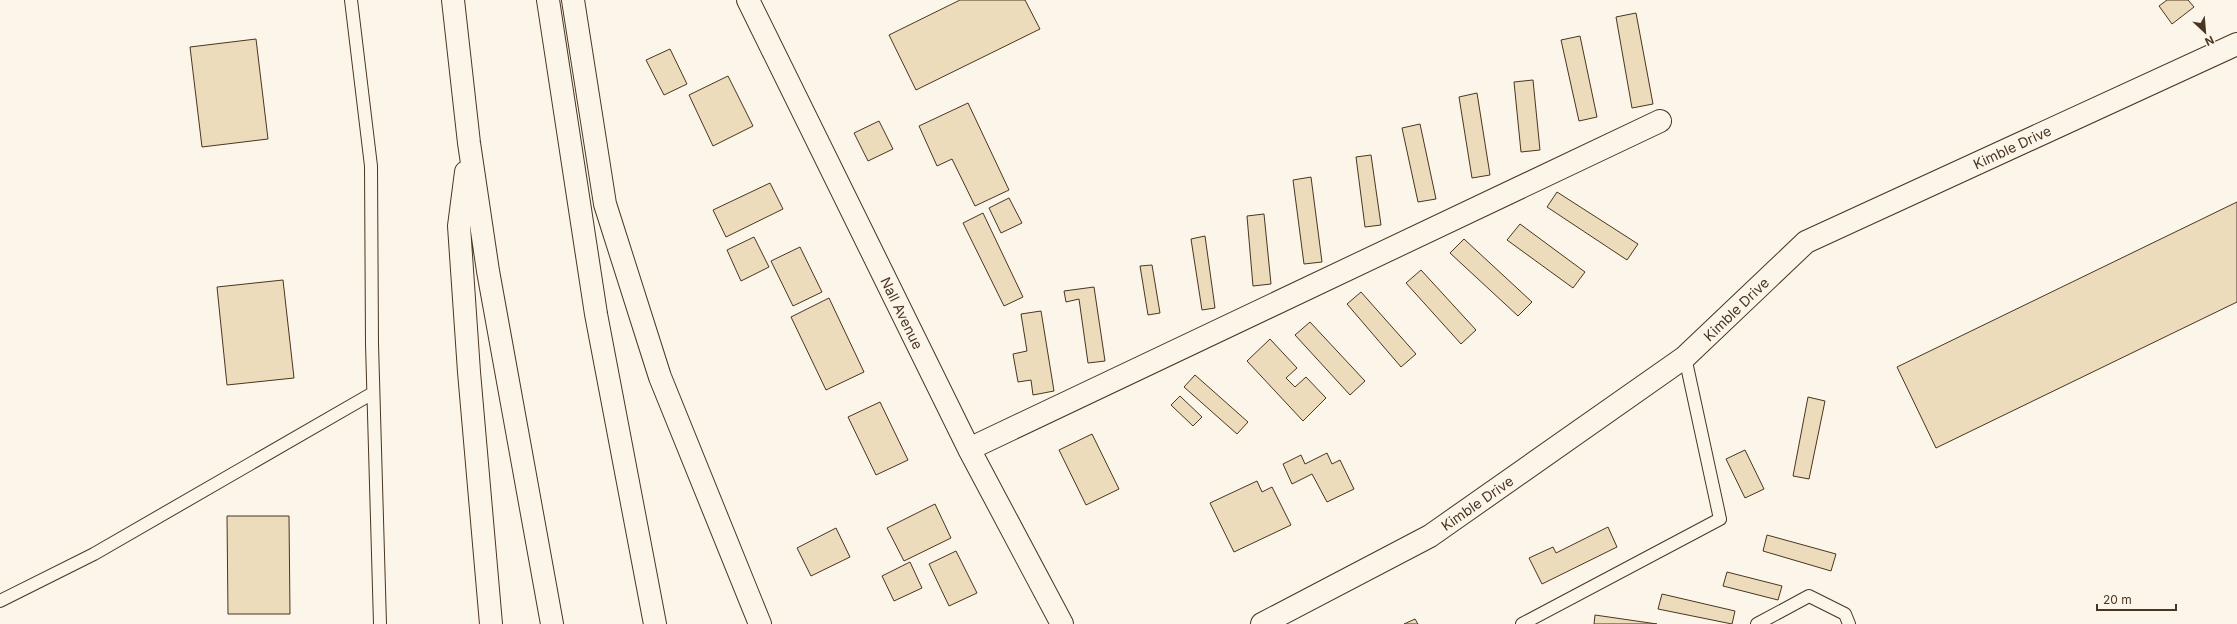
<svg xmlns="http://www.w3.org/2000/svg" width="2237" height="624" viewBox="0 0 2237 624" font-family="Inter,sans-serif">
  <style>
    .building { fill: #ecdcbc; stroke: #4a3520 }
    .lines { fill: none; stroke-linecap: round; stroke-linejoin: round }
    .lane-casing { stroke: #4a3520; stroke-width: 14 }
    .street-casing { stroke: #4a3520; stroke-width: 24 }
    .highway-casing { stroke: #4a3520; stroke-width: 24 }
    .lane { stroke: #fbf6e9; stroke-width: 12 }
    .street { stroke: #fbf6e9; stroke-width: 22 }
    .highway { stroke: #fbf6e9; stroke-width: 22 }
    .labels { text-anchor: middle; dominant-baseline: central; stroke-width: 3; stroke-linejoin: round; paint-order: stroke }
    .street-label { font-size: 14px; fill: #4a3520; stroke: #fbf6e9 }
  </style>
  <rect width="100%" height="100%" fill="#fbf6e9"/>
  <path class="building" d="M 960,0 L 1025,0 L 1040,29 L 916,90 L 889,35 Z
    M 2167,0 L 2188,0 L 2194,7 L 2172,24 L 2159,6 Z
    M 1636,13 L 1653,104 L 1632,108 L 1616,17 Z
    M 1580,36 L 1597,117 L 1579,121 L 1561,40 Z
    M 256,39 L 268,139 L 202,147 L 190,47 Z
    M 670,49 L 687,84 L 664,95 L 646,60 Z
    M 728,76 L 753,126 L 713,146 L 689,95 Z
    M 1533,80 L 1540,150 L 1521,152 L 1514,82 Z
    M 1477,93 L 1490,175 L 1472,178 L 1459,97 Z
    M 968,103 L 1009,190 L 975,206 L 952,159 L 937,166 L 919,126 Z
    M 879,121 L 893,149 L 868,161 L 854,133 Z
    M 1420,124 L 1436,199 L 1418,202 L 1402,128 Z
    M 1371,155 L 1381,225 L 1365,227 L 1356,157 Z
    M 1311,177 L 1322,262 L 1304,264 L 1293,180 Z
    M 770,183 L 783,209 L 726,237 L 713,210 Z
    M 1557,192 L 1638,244 L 1627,260 L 1547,207 Z
    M 1009,198 L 1022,223 L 1001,233 L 989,208 Z
    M 2237,202 L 2237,302 L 1936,448 L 1897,367 Z
    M 983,213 L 1023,297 L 1004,306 L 963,223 Z
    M 1264,214 L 1271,284 L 1253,286 L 1247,216 Z
    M 1520,224 L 1585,272 L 1573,288 L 1507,240 Z
    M 1205,236 L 1215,308 L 1202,310 L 1191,239 Z
    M 754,237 L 769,267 L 741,281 L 727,250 Z
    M 1464,239 L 1532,302 L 1518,316 L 1450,253 Z
    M 800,247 L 822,292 L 793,306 L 771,261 Z
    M 1152,265 L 1160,313 L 1148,315 L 1140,266 Z
    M 1421,270 L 1476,330 L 1461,344 L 1406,283 Z
    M 283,280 L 294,378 L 227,385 L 217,287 Z
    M 1094,287 L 1105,361 L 1088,363 L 1079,299 L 1066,302 L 1064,291 Z
    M 1361,292 L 1416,354 L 1401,367 L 1347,304 Z
    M 829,298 L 864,372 L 826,390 L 791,317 Z
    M 1041,311 L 1054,391 L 1033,395 L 1031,380 L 1018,382 L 1013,354 L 1027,351 L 1021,314 Z
    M 1310,322 L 1365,381 L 1350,395 L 1295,335 Z
    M 1270,339 L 1297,368 L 1286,378 L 1295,387 L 1306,377 L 1326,398 L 1303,421 L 1247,361 Z
    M 1195,375 L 1248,422 L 1237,434 L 1184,387 Z
    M 1180,396 L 1202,417 L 1193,426 L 1171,405 Z
    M 1808,397 L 1825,401 L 1809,479 L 1793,476 Z
    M 880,402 L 908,460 L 876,475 L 848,417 Z
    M 1092,434 L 1119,489 L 1086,505 L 1059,450 Z
    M 1745,450 L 1764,489 L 1745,498 L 1726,459 Z
    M 1327,453 L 1332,464 L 1340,460 L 1354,489 L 1327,502 L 1312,474 L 1292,484 L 1283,464 L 1301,455 L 1305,464 Z
    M 1257,481 L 1262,492 L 1272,487 L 1291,525 L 1234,552 L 1210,503 Z
    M 935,504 L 951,538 L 904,561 L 887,528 Z
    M 227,516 L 289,516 L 290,614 L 228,614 Z
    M 1608,527 L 1617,547 L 1542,584 L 1529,558 L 1553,547 L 1556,553 Z
    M 836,528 L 850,557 L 811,576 L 797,548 Z
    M 1767,535 L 1836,554 L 1831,571 L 1763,551 Z
    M 956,551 L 977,593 L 949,606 L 929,564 Z
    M 910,562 L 922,588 L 894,601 L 882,576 Z
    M 1727,572 L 1782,586 L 1778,600 L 1723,586 Z
    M 1662,594 L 1735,611 L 1732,624 L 1658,609 Z
    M 1595,615 L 1657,624 L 1594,624 Z
    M 1415,619 L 1418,624 L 1404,624 Z"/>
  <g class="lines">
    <g class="lane-casing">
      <path id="lane" d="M 351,0 L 371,166 L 372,344 L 380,624
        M 0,601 L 94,554 L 373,393
        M 1522,624 L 1720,519 L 1685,357
        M 1757,624 L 1809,596 L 1845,614 L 1849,624"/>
    </g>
    <g class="street-casing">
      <path id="street" d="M 748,0 L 969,449 L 1062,624
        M 969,449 L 1660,121
        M 1262,624 L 1430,536 L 1685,357 L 1806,242 L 2237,44"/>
    </g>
    <g class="highway-casing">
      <path id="highway" d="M 453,0 L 469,143 L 488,271 L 552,624
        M 548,0 L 596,314 L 655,624
        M 573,0 L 605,204 L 660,377 L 760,624
        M 466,172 L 459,226 L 469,372 L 491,624"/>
    </g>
    <use href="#lane" class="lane"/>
    <use href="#street" class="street"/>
    <use href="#highway" class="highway"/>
  </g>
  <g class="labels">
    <g class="street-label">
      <text transform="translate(2012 147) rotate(-25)">Kimble Drive</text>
      <text transform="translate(1736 309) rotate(-44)">Kimble Drive</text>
      <text transform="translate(902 313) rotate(64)">Nall Avenue</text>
      <text transform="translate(1477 503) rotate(-35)">Kimble Drive</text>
    </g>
  </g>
  <g transform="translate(2205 32) rotate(154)" stroke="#fbf6e9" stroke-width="3" paint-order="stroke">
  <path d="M0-3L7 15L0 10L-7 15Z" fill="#4a3520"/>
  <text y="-6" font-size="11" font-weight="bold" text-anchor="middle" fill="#4a3520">N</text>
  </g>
  <path d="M2097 604v6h79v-6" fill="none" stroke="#4a3520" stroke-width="2"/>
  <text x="2103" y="604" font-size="12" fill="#4a3520" stroke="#fbf6e9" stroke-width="3" paint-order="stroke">20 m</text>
</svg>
